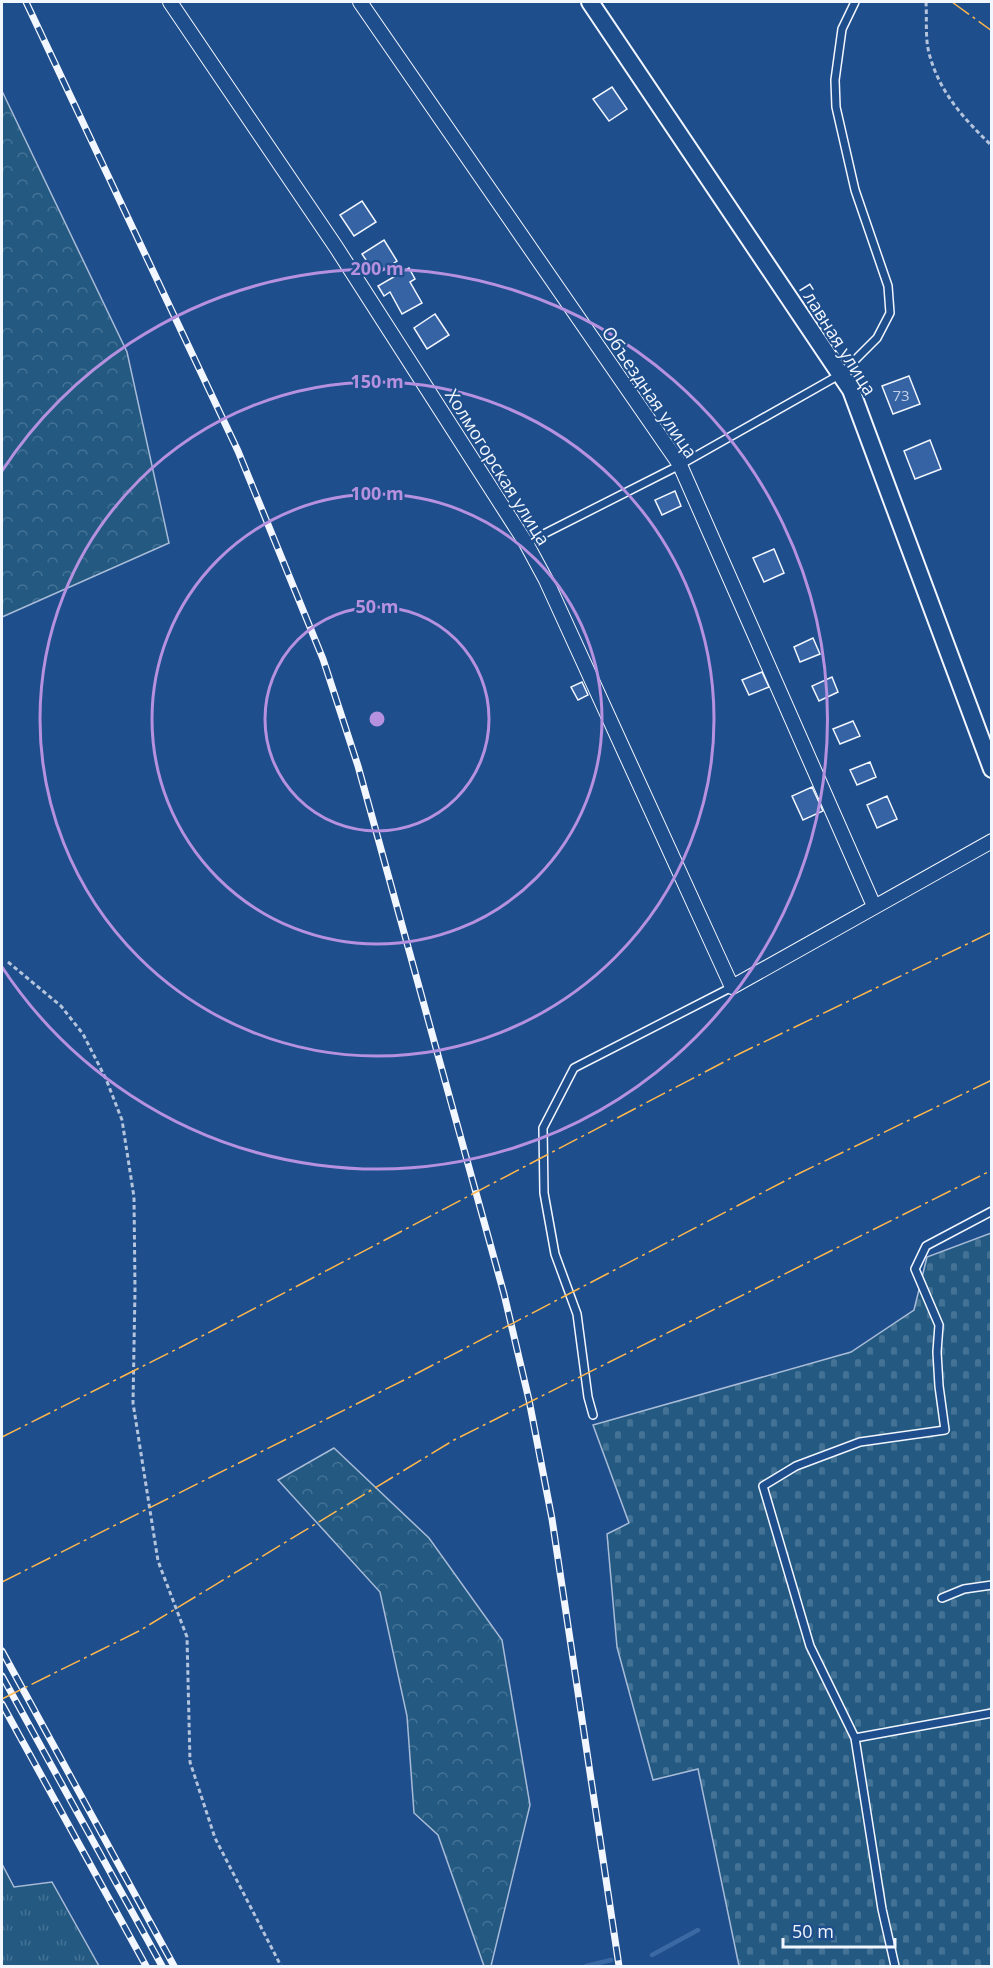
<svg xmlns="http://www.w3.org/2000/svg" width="993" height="1968" viewBox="0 0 993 1968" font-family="'Open Sans',sans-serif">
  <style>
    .grass { fill: url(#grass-tufts); stroke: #a8bbd7; stroke-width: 1.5 }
    .forest { fill: url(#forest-crowns); stroke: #a8bbd7; stroke-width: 1.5 }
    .cemetery { fill: url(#cemetery-stones); stroke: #a8bbd7; stroke-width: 1.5 }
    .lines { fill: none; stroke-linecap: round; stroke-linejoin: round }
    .stream { stroke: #3b69a3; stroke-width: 4.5 }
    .building { fill: #3563a3; stroke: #f2f6ff; stroke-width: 1.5 }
    .service-casing { stroke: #f2f6ff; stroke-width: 10 }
    .minor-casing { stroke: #f2f6ff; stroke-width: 16 }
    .tertiary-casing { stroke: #f2f6ff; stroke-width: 20 }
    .path { stroke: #b3c4dc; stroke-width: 3; stroke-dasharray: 4.5 3; stroke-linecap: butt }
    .service { stroke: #1f4e8c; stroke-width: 7 }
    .minor { stroke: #1f4e8c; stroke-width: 14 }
    .tertiary { stroke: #1f4e8c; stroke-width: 16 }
    .rail-casing { stroke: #f2f6ff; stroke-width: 7 }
    .rail { stroke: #1f4e8c; stroke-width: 4.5; stroke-dasharray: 14; stroke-linecap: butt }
    .power { stroke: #ffb74d; stroke-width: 1.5; stroke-dasharray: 21 4.5 3 4.5; stroke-linecap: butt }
    .ring { fill: none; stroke: #b691df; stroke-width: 3 }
    .labels { text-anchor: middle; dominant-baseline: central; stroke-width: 4.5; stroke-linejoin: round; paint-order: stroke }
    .number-label { font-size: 15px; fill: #c3d1e8 }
    .street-label { font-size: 18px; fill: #f2f6ff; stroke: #1f4e8c }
    .centre { fill: #b691df; stroke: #1f4e8c; stroke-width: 3 }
    .ring-label { font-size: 18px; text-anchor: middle; font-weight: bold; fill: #b691df; stroke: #1f4e8c; stroke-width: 4.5; stroke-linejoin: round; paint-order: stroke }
  </style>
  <defs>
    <pattern id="grass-tufts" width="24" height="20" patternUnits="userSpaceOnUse" patternTransform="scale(1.5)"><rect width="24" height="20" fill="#245a82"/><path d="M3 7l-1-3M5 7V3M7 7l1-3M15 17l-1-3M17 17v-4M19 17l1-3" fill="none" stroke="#447295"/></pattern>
    <pattern id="forest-crowns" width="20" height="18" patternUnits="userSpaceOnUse" patternTransform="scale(1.5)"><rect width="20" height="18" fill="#245a82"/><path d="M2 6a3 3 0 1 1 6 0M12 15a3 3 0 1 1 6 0" fill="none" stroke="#447295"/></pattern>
    <pattern id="cemetery-stones" width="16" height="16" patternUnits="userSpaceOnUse" patternTransform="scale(1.5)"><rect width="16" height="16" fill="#245a82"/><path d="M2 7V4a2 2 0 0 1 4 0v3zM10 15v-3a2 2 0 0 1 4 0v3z" fill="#447295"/></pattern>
  </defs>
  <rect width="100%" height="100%" fill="#1f4e8c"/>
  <path class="grass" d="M 2,1864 L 14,1887 L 52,1882 L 99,1966 L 2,1966 Z"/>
  <path class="forest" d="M 2,91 L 127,352 L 169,543 L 2,617 Z
    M 334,1448 L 429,1538 L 502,1640 L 530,1805 L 491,1966 L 484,1966 L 438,1835 L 414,1813 L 407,1716 L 380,1592 L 278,1480 Z"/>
  <path class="cemetery" d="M 991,1233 L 991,1966 L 739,1966 L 698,1769 L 653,1780 L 617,1647 L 607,1534 L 629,1523 L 593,1425 L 851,1352 L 914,1310 L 927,1257 Z"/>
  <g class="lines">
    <path class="stream" d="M 652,1955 L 698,1930
      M 586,1966 L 611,1960"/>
  </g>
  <path class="building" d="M 612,87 L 627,109 L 609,121 L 593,99 Z
    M 362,201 L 376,222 L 354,236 L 340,215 Z
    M 384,240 L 397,261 L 376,275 L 362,254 Z
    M 409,268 L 415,279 L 410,282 L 422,303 L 402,314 L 390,292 L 384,296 L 378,286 Z
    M 435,314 L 449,335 L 427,349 L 414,328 Z
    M 909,376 L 920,404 L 893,414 L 882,386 Z
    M 930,440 L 941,469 L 915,479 L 904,451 Z
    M 675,491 L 681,506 L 662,515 L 655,500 Z
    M 774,549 L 784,573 L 764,582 L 753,558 Z
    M 813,638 L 820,654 L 800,662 L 794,647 Z
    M 762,672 L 769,687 L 749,695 L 742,680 Z
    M 832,677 L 838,692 L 819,701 L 812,686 Z
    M 582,682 L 588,695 L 578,700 L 571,687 Z
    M 853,721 L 860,736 L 840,744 L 833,729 Z
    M 870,762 L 876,777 L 857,785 L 850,770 Z
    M 812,787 L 823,811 L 803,820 L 792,796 Z
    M 887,796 L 897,819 L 877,828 L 867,805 Z"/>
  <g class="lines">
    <g class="service-casing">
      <path id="service" d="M 526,543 L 680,465 L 841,374 L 877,338 L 890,313 L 888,286 L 855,190 L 836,107 L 835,80 L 842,29 L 855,2
        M 992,1211 L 926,1246 L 915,1269 L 939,1325 L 937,1352 L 939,1386 L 945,1430 L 860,1442 L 796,1466 L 763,1486 L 810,1646 L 855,1738 L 992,1713
        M 593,1415 L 588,1397 L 577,1314 L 555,1254 L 544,1193 L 543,1128 L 574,1068 L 732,987
        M 942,1598 L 964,1589 L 992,1585
        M 855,1738 L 882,1909 L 895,1966"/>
    </g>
    <g class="minor-casing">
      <path id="minor" d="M 170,2 L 336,247 L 526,543 L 546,580 L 732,987 L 992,841
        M 360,2 L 680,465 L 874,906"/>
    </g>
    <g class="tertiary-casing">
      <path id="tertiary" d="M 590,2 L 851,390 L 992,769"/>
    </g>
    <path class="path" d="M 926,2 C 927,18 925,38 929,53 C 939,92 964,119 992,146
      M 8,962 L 61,1006 L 83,1034 L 106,1079 L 122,1120 L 134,1197 L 135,1290 L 133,1403 L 158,1561 L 187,1637 L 190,1762 L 215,1838 L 281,1966"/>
    <use href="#service" class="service"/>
    <use href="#minor" class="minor"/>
    <use href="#tertiary" class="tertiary"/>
    <g class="rail-casing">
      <path id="rail" d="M 26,2 L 238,451 L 323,659 L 358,766 L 504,1294 L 529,1400 L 552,1519 L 619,1966
        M 2,1651 L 174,1966
        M 2,1676 L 162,1966
        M 2,1704 L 146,1966"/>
    </g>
    <use href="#rail" class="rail"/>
    <path class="power" d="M 952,2 L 992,31
      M 2,1437 L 183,1346 L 741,1053 L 992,932
      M 2,1582 L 410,1377 L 800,1173 L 992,1080
      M 2,1699 L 139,1631 L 454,1440 L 992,1170"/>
  </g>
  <g class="ring">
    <circle cx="377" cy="719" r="112"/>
    <circle cx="377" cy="719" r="225"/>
    <circle cx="377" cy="719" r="337"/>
    <path d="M2 471A450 450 0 1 1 2 967"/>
  </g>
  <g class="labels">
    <g class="number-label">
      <text x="901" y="395">73</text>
    </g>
    <g class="street-label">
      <text transform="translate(838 339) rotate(58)">Главная улица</text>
      <text transform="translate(650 392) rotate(56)">Объездная улица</text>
      <text transform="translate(498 467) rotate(58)">Холмогорская улица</text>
    </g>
  </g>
  <circle cx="377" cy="719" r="9" class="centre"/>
  <g class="ring-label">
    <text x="377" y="275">200 m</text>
    <text x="377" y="388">150 m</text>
    <text x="377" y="500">100 m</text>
    <text x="377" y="613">50 m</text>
  </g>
  <rect width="993" height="1968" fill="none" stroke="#f2f6ff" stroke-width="6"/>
  <path d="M783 1938v9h112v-9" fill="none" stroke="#f2f6ff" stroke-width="3"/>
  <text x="792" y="1938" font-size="18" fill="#f2f6ff" stroke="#1f4e8c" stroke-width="4.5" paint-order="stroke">50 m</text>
</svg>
